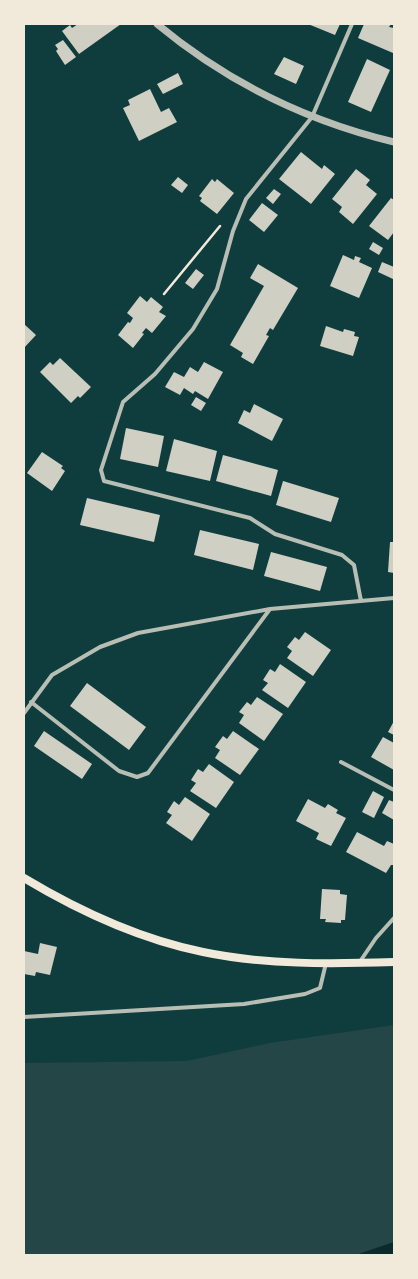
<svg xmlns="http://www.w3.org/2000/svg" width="418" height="1279" viewBox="0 0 418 1279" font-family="Manrope,sans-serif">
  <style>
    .green { fill: #244646 }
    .water { fill: #0a2a2b }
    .building { fill: #cfcfc3 }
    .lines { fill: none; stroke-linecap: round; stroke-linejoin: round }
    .path { stroke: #f1e9da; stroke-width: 2.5 }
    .minor { stroke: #b8beb3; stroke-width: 4 }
    .tertiary { stroke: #b8beb3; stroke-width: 7 }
    .secondary { stroke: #f1e9da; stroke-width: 8 }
  </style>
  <rect width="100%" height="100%" fill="#0f3d3e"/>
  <path class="green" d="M 394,1025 L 394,1242 L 356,1255 L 24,1255 L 24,1063 L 187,1061 L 270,1043 Z"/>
  <path class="water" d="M 394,1242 L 394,1255 L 356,1255 Z"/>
  <path class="building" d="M 78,24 L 121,24 L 79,54 L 62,31 L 70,25 L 72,28 Z
    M 308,24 L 340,24 L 335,35 Z
    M 364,24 L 391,24 L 389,27 L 394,28 L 393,53 L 358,38 Z
    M 63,40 L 76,57 L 65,65 L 56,51 L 58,49 L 55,45 Z
    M 284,57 L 304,66 L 296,84 L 274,74 Z
    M 367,59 L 390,70 L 371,112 L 348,102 Z
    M 178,73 L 183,84 L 163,94 L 157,84 Z
    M 150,89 L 161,112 L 169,108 L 177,122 L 139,141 L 123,108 L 130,105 L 128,100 Z
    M 301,152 L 322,169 L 324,165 L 335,174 L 311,204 L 279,179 Z
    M 356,169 L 370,180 L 366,185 L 377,194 L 353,224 L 339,212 L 342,207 L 332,199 Z
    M 178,177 L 188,185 L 182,193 L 171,185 Z
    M 212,179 L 215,182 L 217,179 L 234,193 L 217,214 L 200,201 L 202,198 L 199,196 Z
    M 274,189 L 281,194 L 273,204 L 266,198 Z
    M 391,198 L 394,200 L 394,232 L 388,240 L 369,226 Z
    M 262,203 L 278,215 L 264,232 L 249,220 Z
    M 373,242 L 383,248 L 379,255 L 369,249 Z
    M 343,255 L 354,260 L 355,256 L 361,258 L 359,262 L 372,268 L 359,298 L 330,286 Z
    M 382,262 L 394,267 L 393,279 L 378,272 Z
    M 258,264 L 298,288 L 273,330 L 270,328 L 266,335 L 269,336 L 253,364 L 241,357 L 243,353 L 230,345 L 264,286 L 250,278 Z
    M 196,269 L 204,275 L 193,289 L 185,283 Z
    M 140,296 L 147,302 L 151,297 L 163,307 L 159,312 L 166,316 L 152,333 L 146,328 L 142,333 L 144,334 L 133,348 L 118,335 L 128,322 L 130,323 L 133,318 L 127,313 Z
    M 24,324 L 36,335 L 24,348 Z
    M 326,326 L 343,332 L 344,329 L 355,332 L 354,336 L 359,337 L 353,356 L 320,346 Z
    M 60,358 L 91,387 L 80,398 L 78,396 L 71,403 L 40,372 L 50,362 L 53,365 Z
    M 204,362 L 223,372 L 208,399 L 195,391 L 193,394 L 184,388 L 180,395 L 165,387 L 174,372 L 184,377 L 190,367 L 198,372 Z
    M 196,397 L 206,403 L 201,411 L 191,405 Z
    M 254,404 L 283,419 L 272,441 L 238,423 L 244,410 L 250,413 Z
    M 126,428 L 164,436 L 158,467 L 120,459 Z
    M 174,439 L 217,451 L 210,481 L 166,471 Z
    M 42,452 L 63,466 L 61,468 L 65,471 L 52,491 L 27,473 Z
    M 223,455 L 278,470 L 271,496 L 216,481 Z
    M 283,481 L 339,498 L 331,522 L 276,505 Z
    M 87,498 L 160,515 L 154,542 L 80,525 Z
    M 200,530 L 259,544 L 253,570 L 194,555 Z
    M 390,542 L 394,542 L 394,573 L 388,572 Z
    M 271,552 L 327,567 L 320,591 L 264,576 Z
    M 305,632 L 331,650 L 313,676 L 287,658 L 292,651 L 287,647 L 295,637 L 299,640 Z
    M 280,664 L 306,682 L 288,708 L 262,690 L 268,683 L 263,680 L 270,669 L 275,672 Z
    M 87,683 L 146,727 L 129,750 L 70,706 Z
    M 257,697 L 283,714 L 264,741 L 239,723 L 244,715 L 239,712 L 247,702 L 251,705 Z
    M 394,721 L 394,735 L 388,732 Z
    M 44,731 L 92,764 L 82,779 L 34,746 Z
    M 233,731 L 259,749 L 240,775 L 215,758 L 220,750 L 215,747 L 223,736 L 227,739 Z
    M 383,737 L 394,743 L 394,770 L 371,757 Z
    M 209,764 L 234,782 L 216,808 L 190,791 L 196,783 L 191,780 L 198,769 L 203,772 Z
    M 373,791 L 384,797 L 374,818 L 362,812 Z
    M 185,797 L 210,814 L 192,841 L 166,823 L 172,815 L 167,812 L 174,801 L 179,805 Z
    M 308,799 L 325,808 L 328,804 L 338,810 L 336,813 L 346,818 L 331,846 L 316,839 L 319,833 L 296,821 Z
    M 389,800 L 394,802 L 394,820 L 382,813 Z
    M 357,832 L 384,846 L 387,841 L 394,844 L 394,865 L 391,865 L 386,873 L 346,852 Z
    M 322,889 L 340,890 L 340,894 L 347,895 L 345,920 L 341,920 L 341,923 L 325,922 L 326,919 L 320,919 Z
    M 40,943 L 57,947 L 50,975 L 36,972 L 35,976 L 24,974 L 24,951 L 38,954 Z"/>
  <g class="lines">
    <path class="path" d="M 164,294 L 220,226"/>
    <path class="minor" d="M 352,24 L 312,117 L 246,199 L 233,231 L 217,289 L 193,329 L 155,374 L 123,402 L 101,470 L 104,481 L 250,518 L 275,534 L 342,555 L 354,565 L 361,601
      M 31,702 L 119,771 L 137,777 L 148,773 L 270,609
      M 24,713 L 52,675 L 100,647 L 138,633 L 270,609 L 394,598
      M 341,762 L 394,790
      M 359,963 L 376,938 L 394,918
      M 24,1017 L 244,1004 L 305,994 L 320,988 L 326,963"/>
    <path class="tertiary" d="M 157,24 C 227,82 306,121 394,142"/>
    <path class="secondary" d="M 24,878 C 79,911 139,939 203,952 C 265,965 331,964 394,962"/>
  </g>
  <rect width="418" height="1279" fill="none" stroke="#f1e9da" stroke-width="50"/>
</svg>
